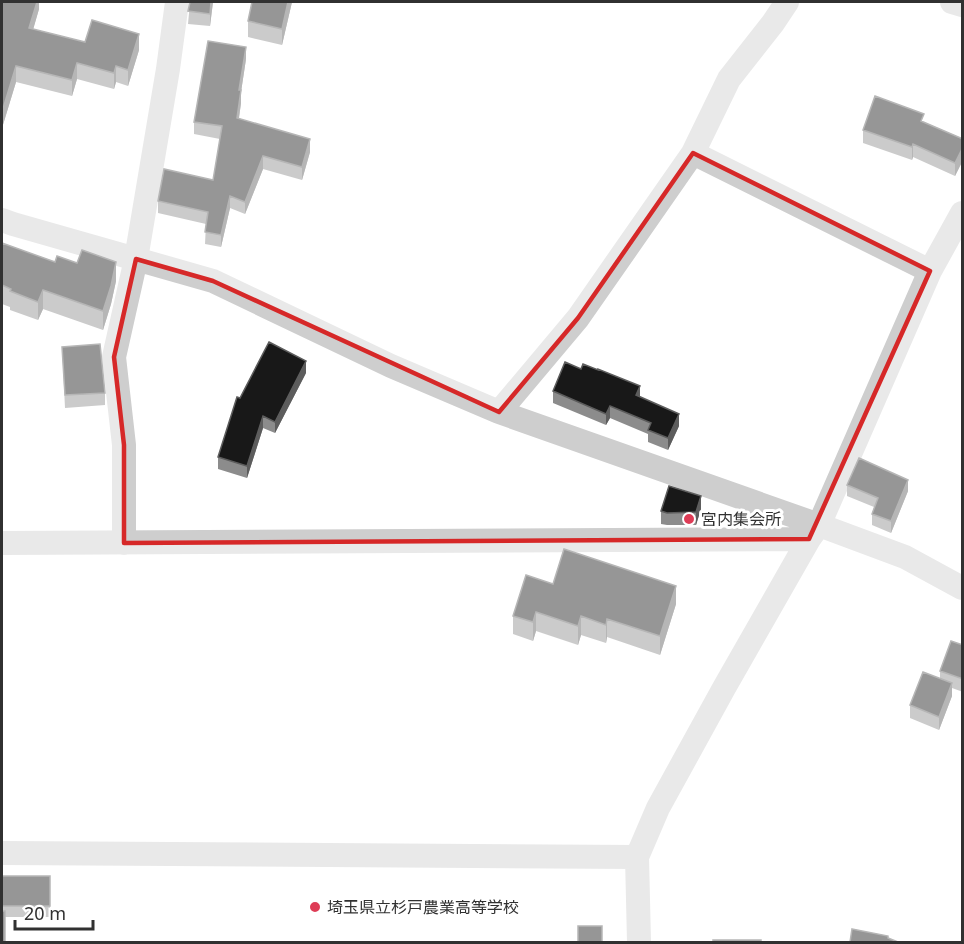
<svg xmlns="http://www.w3.org/2000/svg" width="964" height="944" viewBox="0 0 964 944" font-family="'Noto Sans','Noto Sans JP',sans-serif">
  <style>
    .lines { fill: none; stroke-linecap: round; stroke-linejoin: round }
    .minor { stroke: #cecece; stroke-width: 24 }
    .wall { fill: #8c8c8c }
    .shaded-wall { fill: #5d5d5d }
    .building { fill: #181818; stroke: #5d5d5d; stroke-width: 1.5 }
    .marked { fill: none; stroke: #d62828; stroke-width: 4.5; stroke-linejoin: round }
    .poi-dot { fill: #de3c56; stroke: #fff; stroke-width: 2 }
    .labels { text-anchor: middle; dominant-baseline: central; stroke-width: 6; stroke-linejoin: round; paint-order: stroke }
    .poi-label { font-size: 16px; fill: #313131; stroke: #fff; text-anchor: start }
  </style>
  <rect width="100%" height="100%" fill="#fff"/>
  <g class="lines">
    <path class="minor" d="M 952,2 L 962,5
      M 693,153 L 930,271
      M 2,220 L 13,224 L 213,281 L 391,366 L 499,412 L 819,525 L 905,557 L 962,588
      M 499,412 L 578,318 L 693,153 L 729,79 L 773,23 L 787,2
      M 2,543 L 809,539
      M 124,543 L 124,445 L 114,357 L 136,259 L 168,69 L 177,2
      M 2,853 L 637,857 L 639,942
      M 637,857 L 658,808 L 724,688 L 809,539 L 819,525 L 930,271 L 962,213"/>
  </g>
  <path class="wall" d="M 2,2 L 39,2 L 39,9 L 33,29 L 85,42 L 139,50 L 128,86 L 116,82 L 114,89 L 77,79 L 72,96 L 16,82 L 2,128 Z
    M 190,2 L 213,2 L 210,26 L 188,24 Z
    M 292,2 L 282,45 L 248,37 L 248,21 Z
    M 246,59 L 241,92 L 241,103 L 239,118 L 310,152 L 302,180 L 263,169 L 245,214 L 230,208 L 221,247 L 205,244 L 206,224 L 158,213 L 158,201 L 213,180 L 220,139 L 194,134 L 194,122 Z
    M 924,122 L 963,139 L 963,160 L 955,176 L 913,157 L 912,160 L 863,143 L 863,130 Z
    M 2,243 L 55,262 L 116,281 L 111,304 L 103,330 L 43,309 L 38,320 L 10,310 L 10,307 L 2,304 Z
    M 62,347 L 105,393 L 105,405 L 65,408 Z
    M 306,373 L 275,433 L 263,428 L 247,478 L 218,469 L 218,457 L 240,398 Z
    M 553,391 L 640,397 L 679,426 L 668,450 L 648,442 L 648,434 L 610,418 L 606,425 L 553,403 Z
    M 847,485 L 908,491 L 891,533 L 872,525 L 872,514 L 874,507 L 847,496 Z
    M 701,509 L 696,525 L 667,525 L 661,524 L 661,511 Z
    M 553,584 L 676,604 L 660,655 L 607,637 L 606,643 L 581,635 L 578,645 L 536,631 L 533,641 L 513,634 L 513,616 Z
    M 963,645 L 963,692 L 952,688 L 952,696 L 939,730 L 910,718 L 910,705 L 940,678 L 940,671 Z
    M 2,876 L 50,876 L 50,917 L 5,917 L 2,942 Z"/>
  <path class="shaded-wall" d="M 37,2 L 39,2 L 39,9 L 29,44 L 29,28 Z
    M 211,2 L 213,2 L 210,26 L 210,14 Z
    M 288,2 L 292,2 L 282,45 L 282,29 Z
    M 139,34 L 139,50 L 128,86 L 128,70 Z
    M 246,47 L 246,59 L 241,92 L 241,103 L 237,131 L 239,90 Z
    M 77,63 L 77,79 L 72,96 L 72,80 Z
    M 16,66 L 16,82 L 2,128 L 2,112 Z
    M 116,66 L 116,82 L 114,89 L 114,73 Z
    M 310,139 L 310,152 L 302,180 L 302,167 Z
    M 913,144 L 913,157 L 912,160 L 912,147 Z
    M 963,147 L 963,160 L 955,176 L 955,163 Z
    M 263,156 L 263,169 L 245,214 L 245,202 Z
    M 230,196 L 230,208 L 221,247 L 221,235 Z
    M 116,262 L 116,281 L 111,304 L 103,330 L 103,311 Z
    M 43,290 L 43,309 L 38,320 L 38,302 Z
    M 306,361 L 306,373 L 275,433 L 275,422 Z
    M 640,386 L 640,398 L 636,395 Z
    M 610,406 L 610,418 L 606,425 L 606,414 Z
    M 679,414 L 679,426 L 668,450 L 668,438 Z
    M 263,416 L 263,428 L 247,478 L 247,466 Z
    M 908,480 L 908,491 L 891,533 L 891,521 Z
    M 701,496 L 701,509 L 696,525 L 696,512 Z
    M 676,586 L 676,604 L 660,655 L 660,636 Z
    M 536,612 L 536,631 L 533,641 L 533,622 Z
    M 581,616 L 581,635 L 578,645 L 578,626 Z
    M 607,619 L 607,637 L 606,643 L 606,625 Z
    M 952,683 L 952,696 L 939,730 L 939,717 Z"/>
  <path class="building" d="M 2,2 L 37,2 L 29,28 L 85,42 L 92,20 L 139,34 L 128,70 L 116,66 L 114,73 L 77,63 L 72,80 L 16,66 L 2,112 Z
    M 190,2 L 211,2 L 210,14 L 188,11 Z
    M 252,2 L 288,2 L 282,29 L 248,21 Z
    M 208,41 L 246,47 L 239,90 L 241,90 L 237,118 L 310,139 L 302,167 L 263,156 L 245,202 L 230,196 L 221,235 L 205,232 L 208,212 L 158,201 L 164,169 L 213,180 L 222,126 L 194,122 Z
    M 875,96 L 924,114 L 921,121 L 963,139 L 963,147 L 955,163 L 913,144 L 912,147 L 863,130 Z
    M 2,243 L 55,262 L 57,256 L 77,263 L 82,250 L 116,262 L 111,286 L 103,311 L 43,290 L 38,302 L 10,291 L 11,289 L 2,285 Z
    M 269,342 L 306,361 L 275,422 L 263,416 L 247,466 L 218,457 L 237,397 L 240,398 Z
    M 100,344 L 105,393 L 65,395 L 62,347 Z
    M 565,362 L 581,369 L 583,364 L 598,370 L 598,369 L 640,386 L 636,395 L 679,414 L 668,438 L 648,430 L 651,423 L 610,406 L 606,414 L 553,391 Z
    M 859,458 L 908,480 L 891,521 L 872,514 L 878,498 L 847,485 Z
    M 669,486 L 701,496 L 696,512 L 667,513 L 661,511 Z
    M 564,549 L 676,586 L 660,636 L 607,619 L 606,625 L 581,616 L 578,626 L 536,612 L 533,622 L 513,616 L 526,575 L 553,584 Z
    M 951,641 L 963,645 L 963,679 L 940,671 Z
    M 923,672 L 952,683 L 939,717 L 910,705 Z
    M 2,876 L 50,876 L 50,906 L 2,906 Z
    M 2,911 L 5,911 L 5,942 L 2,942 Z
    M 578,926 L 602,926 L 602,942 L 578,942 Z
    M 852,929 L 888,936 L 888,938 L 898,942 L 850,942 Z
    M 713,940 L 761,940 L 761,942 L 713,942 Z"/>
  <path d="M0 0H964V944H0ZM 693,153 L 930,271 L 809,539 L 124,543 L 124,445 L 114,357 L 136,259 L 213,281 L 499,412 L 578,318 Z" fill="#fff" fill-opacity=".55" fill-rule="evenodd"/>
  <path class="marked" d="M 693,153 L 930,271 L 809,539 L 124,543 L 124,445 L 114,357 L 136,259 L 213,281 L 499,412 L 578,318 Z"/>
  <g class="poi-dot">
    <circle cx="689" cy="519" r="6"/>
    <circle cx="315" cy="907" r="6"/>
  </g>
  <g class="labels">
    <g class="poi-label">
      <text x="701" y="519">宮内集会所</text>
      <text x="327" y="907">埼玉県立杉戸農業高等学校</text>
    </g>
  </g>
  <rect width="964" height="944" fill="none" stroke="#313131" stroke-width="6"/>
  <path d="M15 920v9h78v-9" fill="none" stroke="#313131" stroke-width="3"/>
  <text x="24" y="920" font-size="18" fill="#313131" stroke="#ffffff" stroke-width="4.5" paint-order="stroke">20 m</text>
</svg>
